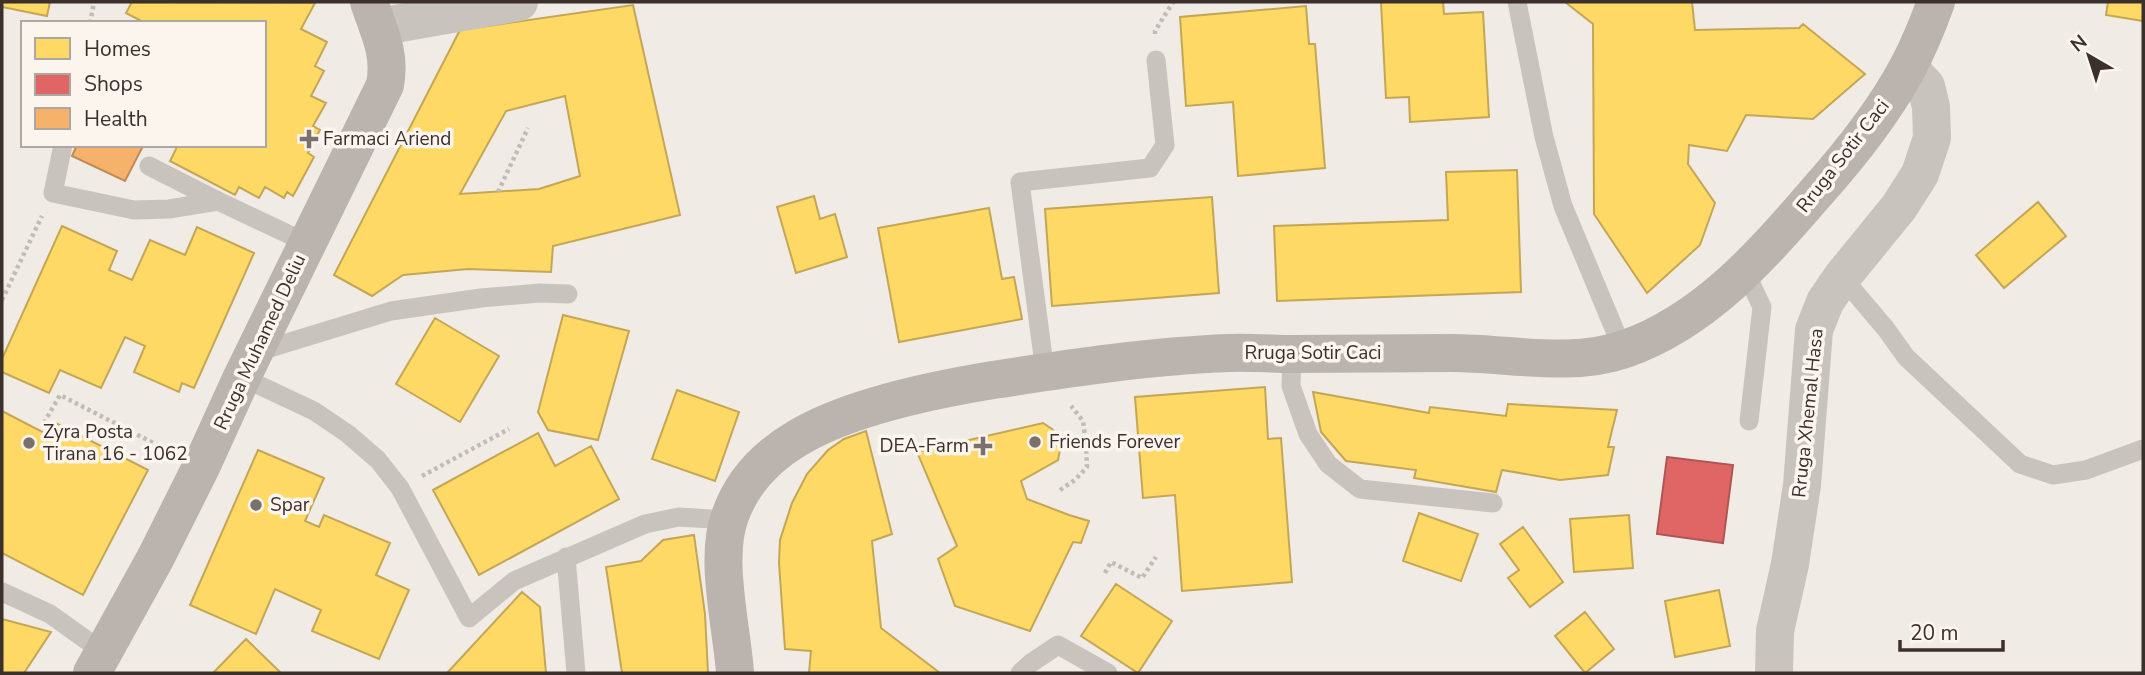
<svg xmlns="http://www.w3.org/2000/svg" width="2145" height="675" viewBox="0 0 2145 675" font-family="'Nunito Sans',sans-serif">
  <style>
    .homes { fill: #ffd966; stroke: #c4a654; stroke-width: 2; fill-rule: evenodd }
    .shops { fill: #e06666; stroke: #ae5654; stroke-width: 2 }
    .health { fill: #f6b26b; stroke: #be8b58; stroke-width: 2 }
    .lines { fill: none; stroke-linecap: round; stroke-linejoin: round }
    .path { stroke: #c2bbb6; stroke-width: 4.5; stroke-dasharray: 3.5 3.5; stroke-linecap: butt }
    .lane { stroke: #c9c3be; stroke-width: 19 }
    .street { stroke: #c9c3be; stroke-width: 38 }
    .secondary { stroke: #bab3ae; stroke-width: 38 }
    .poi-dot { fill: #7a716c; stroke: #fbf5ee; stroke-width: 2.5 }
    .labels { text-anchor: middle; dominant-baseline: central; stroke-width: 7; stroke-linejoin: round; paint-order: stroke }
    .poi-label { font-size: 19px; fill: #3b302b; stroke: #fbf5ee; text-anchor: start }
    .street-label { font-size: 19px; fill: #3b302b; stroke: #fbf5ee }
  </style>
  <rect width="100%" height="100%" fill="#f0ebe5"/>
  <path class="homes" d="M 2,2 L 50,2 L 47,16 L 2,7 Z
    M 132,2 L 315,3 L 301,29 L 327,42 L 315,66 L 324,71 L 311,96 L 326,103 L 313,126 L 320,130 L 308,153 L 314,157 L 293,196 L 287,192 L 284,198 L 265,187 L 259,198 L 239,187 L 235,195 L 170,161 L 177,147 L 173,145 L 264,145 L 264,23 L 145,23 L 126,13 Z
    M 1381,2 L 1443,2 L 1444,14 L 1483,12 L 1489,117 L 1410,122 L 1409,97 L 1386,98 Z
    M 1565,2 L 1692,2 L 1695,30 L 1799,28 L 1803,24 L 1865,74 L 1813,119 L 1746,115 L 1727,151 L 1689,145 L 1688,164 L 1715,203 L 1700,245 L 1647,293 L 1594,214 L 1593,24 Z
    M 2108,2 L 2143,2 L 2143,21 L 2106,15 Z
    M 633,5 L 680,215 L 553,246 L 551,272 L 468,269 L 403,275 L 372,296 L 334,275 L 460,30 ZM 565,96 L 580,176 L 539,189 L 460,194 L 506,111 Z
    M 1306,6 L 1309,44 L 1315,44 L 1325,168 L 1238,176 L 1233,102 L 1186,106 L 1180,17 Z
    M 1517,170 L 1521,292 L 1277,301 L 1274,226 L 1448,220 L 1446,172 Z
    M 814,196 L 820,219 L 835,214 L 847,257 L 796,273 L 777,207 Z
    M 1212,197 L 1219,293 L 1052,306 L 1045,209 Z
    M 2038,202 L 2066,236 L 2004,288 L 1976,255 Z
    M 989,208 L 1002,279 L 1014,277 L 1022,319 L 899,342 L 878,228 Z
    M 62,226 L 117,251 L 109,270 L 132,280 L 150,240 L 185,255 L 197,227 L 254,253 L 194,388 L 182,383 L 179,392 L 134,372 L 145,346 L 125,337 L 101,388 L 60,370 L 49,393 L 2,372 L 2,359 Z
    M 563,315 L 629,331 L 598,440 L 548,430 L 538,412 Z
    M 435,318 L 499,356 L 460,422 L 396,384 Z
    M 1265,387 L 1268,439 L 1281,438 L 1292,582 L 1182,591 L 1175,495 L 1143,498 L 1135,397 Z
    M 677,390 L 739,412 L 715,481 L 652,459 Z
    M 1313,392 L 1429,413 L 1430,407 L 1506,416 L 1508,404 L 1617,410 L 1608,447 L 1614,447 L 1608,475 L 1560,480 L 1502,470 L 1496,492 L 1414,478 L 1416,470 L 1346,461 L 1321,432 Z
    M 2,411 L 50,436 L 56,423 L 148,470 L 83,595 L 2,553 Z
    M 1043,423 L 1052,429 L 1059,438 L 1060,450 L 1058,460 L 1021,481 L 1027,499 L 1069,515 L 1089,521 L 1081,543 L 1073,542 L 1030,631 L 955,606 L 938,559 L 957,546 L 917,452 Z
    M 866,431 L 892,534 L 872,541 L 881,628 L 940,673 L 809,673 L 811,651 L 785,649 L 779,563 L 780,540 L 792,503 L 807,474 L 828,450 L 844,439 Z
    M 538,433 L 555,466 L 591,446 L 619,499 L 479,575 L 433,490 Z
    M 258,450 L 324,478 L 305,521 L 319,527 L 324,515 L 390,543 L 376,575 L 409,590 L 379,659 L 312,631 L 321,610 L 275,589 L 256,634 L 190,605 Z
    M 1419,513 L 1478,534 L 1461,581 L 1403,561 Z
    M 1629,515 L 1633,568 L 1574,572 L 1570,519 Z
    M 1523,527 L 1563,582 L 1530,607 L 1508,578 L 1519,570 L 1500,544 Z
    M 694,535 L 705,614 L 708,673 L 622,673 L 606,567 L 641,561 L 663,540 Z
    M 1116,584 L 1172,621 L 1138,673 L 1081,636 Z
    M 1719,590 L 1730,646 L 1675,657 L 1665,601 Z
    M 522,592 L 540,607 L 546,673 L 447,673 Z
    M 1585,612 L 1614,649 L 1585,673 L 1555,636 Z
    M 2,619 L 51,632 L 24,673 L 2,673 Z
    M 246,639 L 281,673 L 213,673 Z"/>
  <path class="shops" d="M 1667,457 L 1733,465 L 1723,543 L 1657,534 Z"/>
  <path class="health" d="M 77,145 L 142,145 L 143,146 L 125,181 L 72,156 Z"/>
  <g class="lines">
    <path class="path" d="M 90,23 L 94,2
      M 1155,34 L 1155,31 L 1173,2
      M 498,192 L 528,128
      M 2,300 L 42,216
      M 44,423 L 60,395 L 169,451
      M 422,476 L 509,429
      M 1060,490 L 1075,480 L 1087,467 L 1086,444 L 1083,421 L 1071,406
      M 1105,573 L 1111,562 L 1142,578 L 1156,557"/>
    <path class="lane" d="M 1517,2 L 1544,137 L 1563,206 L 1623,350
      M 63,145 L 53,193 L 134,210 L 169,209 L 218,201
      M 149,166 L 218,201 L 307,243
      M 1745,271 L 1762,307 L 1749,421
      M 1842,277 L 1886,329 L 1906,357 L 2020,464 L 2053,475 L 2086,470 L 2143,449
      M 257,352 L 391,311 L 481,298 L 540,293 L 568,294
      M 1292,354 L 1291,386 L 1308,434 L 1328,464 L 1360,489 L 1493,503
      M 1045,372 L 1020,182 L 1150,168 L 1165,145 L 1156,60
      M 242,377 L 314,411 L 348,434 L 378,460 L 400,488 L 469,618 L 514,581 L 645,524 L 679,517 L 728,520
      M 566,557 L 576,673
      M 2,592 L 50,614 L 103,652
      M 1020,673 L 1031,663 L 1058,645 L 1108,673"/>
    <path class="street" d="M 378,27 L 519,2
      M 1774,673 L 1775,631 L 1790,564 L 1802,485 L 1814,330 L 1825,302 L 1842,277 L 1899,207 L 1920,174 L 1932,138 L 1931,107 L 1926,86 L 1908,67"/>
    <path class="secondary" d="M 92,673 L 156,557 L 201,467 L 242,377 L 385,85 C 391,53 379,32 369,2
      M 735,673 C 732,628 714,558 730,516 C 742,482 766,457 796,439 C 848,407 932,390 993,380 C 1071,368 1150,356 1229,353 C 1250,352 1272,354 1293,354 C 1346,354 1399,353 1452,353 C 1508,353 1571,368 1625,349 C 1703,322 1762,256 1814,195 C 1849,156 1883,114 1908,67 C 1919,46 1928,24 1936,2"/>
  </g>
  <g class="poi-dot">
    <path d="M305.5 128.5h7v7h7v7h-7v7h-7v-7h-7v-7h7z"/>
    <circle cx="1035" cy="442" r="7"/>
    <circle cx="29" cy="443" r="7"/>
    <path d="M979.5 435.5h7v7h7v7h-7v7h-7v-7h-7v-7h7z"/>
    <circle cx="256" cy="505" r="7"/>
  </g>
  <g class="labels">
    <g class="poi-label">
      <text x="323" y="139">Farmaci Ariend</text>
      <text x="43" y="432">Zyra Posta<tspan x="43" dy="22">Tirana 16 - 1062</tspan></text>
      <text x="1049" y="442">Friends Forever</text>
      <text x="969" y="446" text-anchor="end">DEA-Farm</text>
      <text x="270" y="505">Spar</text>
    </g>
    <g class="street-label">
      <text transform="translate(1843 156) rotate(-52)">Rruga Sotir Caci</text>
      <text transform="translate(260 342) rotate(-65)">Rruga Muhamed Deliu</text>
      <text x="1313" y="353">Rruga Sotir Caci</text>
      <text transform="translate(1808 413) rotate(-84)">Rruga Xhemal Hasa</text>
    </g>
  </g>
  <rect width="2145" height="675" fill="none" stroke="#3b302b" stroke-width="7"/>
  <rect x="21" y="21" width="245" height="126" fill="#fbf5ee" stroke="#aea6a0" stroke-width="2"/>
  <rect x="35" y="38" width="35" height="21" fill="#ffd966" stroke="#aea6a0" stroke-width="2"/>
  <text x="84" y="56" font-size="21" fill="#3b302b">Homes</text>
  <rect x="35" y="74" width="35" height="21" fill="#e06666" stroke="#aea6a0" stroke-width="2"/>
  <text x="84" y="91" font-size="21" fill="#3b302b">Shops</text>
  <rect x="35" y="108" width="35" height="21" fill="#f6b26b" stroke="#aea6a0" stroke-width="2"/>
  <text x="84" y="126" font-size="21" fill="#3b302b">Health</text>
  <g transform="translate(2089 56) rotate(321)" stroke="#fbf5ee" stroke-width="5" paint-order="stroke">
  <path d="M0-5L12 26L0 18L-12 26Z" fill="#3b302b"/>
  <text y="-10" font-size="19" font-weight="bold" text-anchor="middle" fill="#3b302b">N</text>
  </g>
  <path d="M1900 640v10h103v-10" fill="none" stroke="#3b302b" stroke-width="3.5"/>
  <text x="1910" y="640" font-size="21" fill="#3b302b" stroke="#fbf5ee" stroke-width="5" paint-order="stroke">20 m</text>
</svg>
